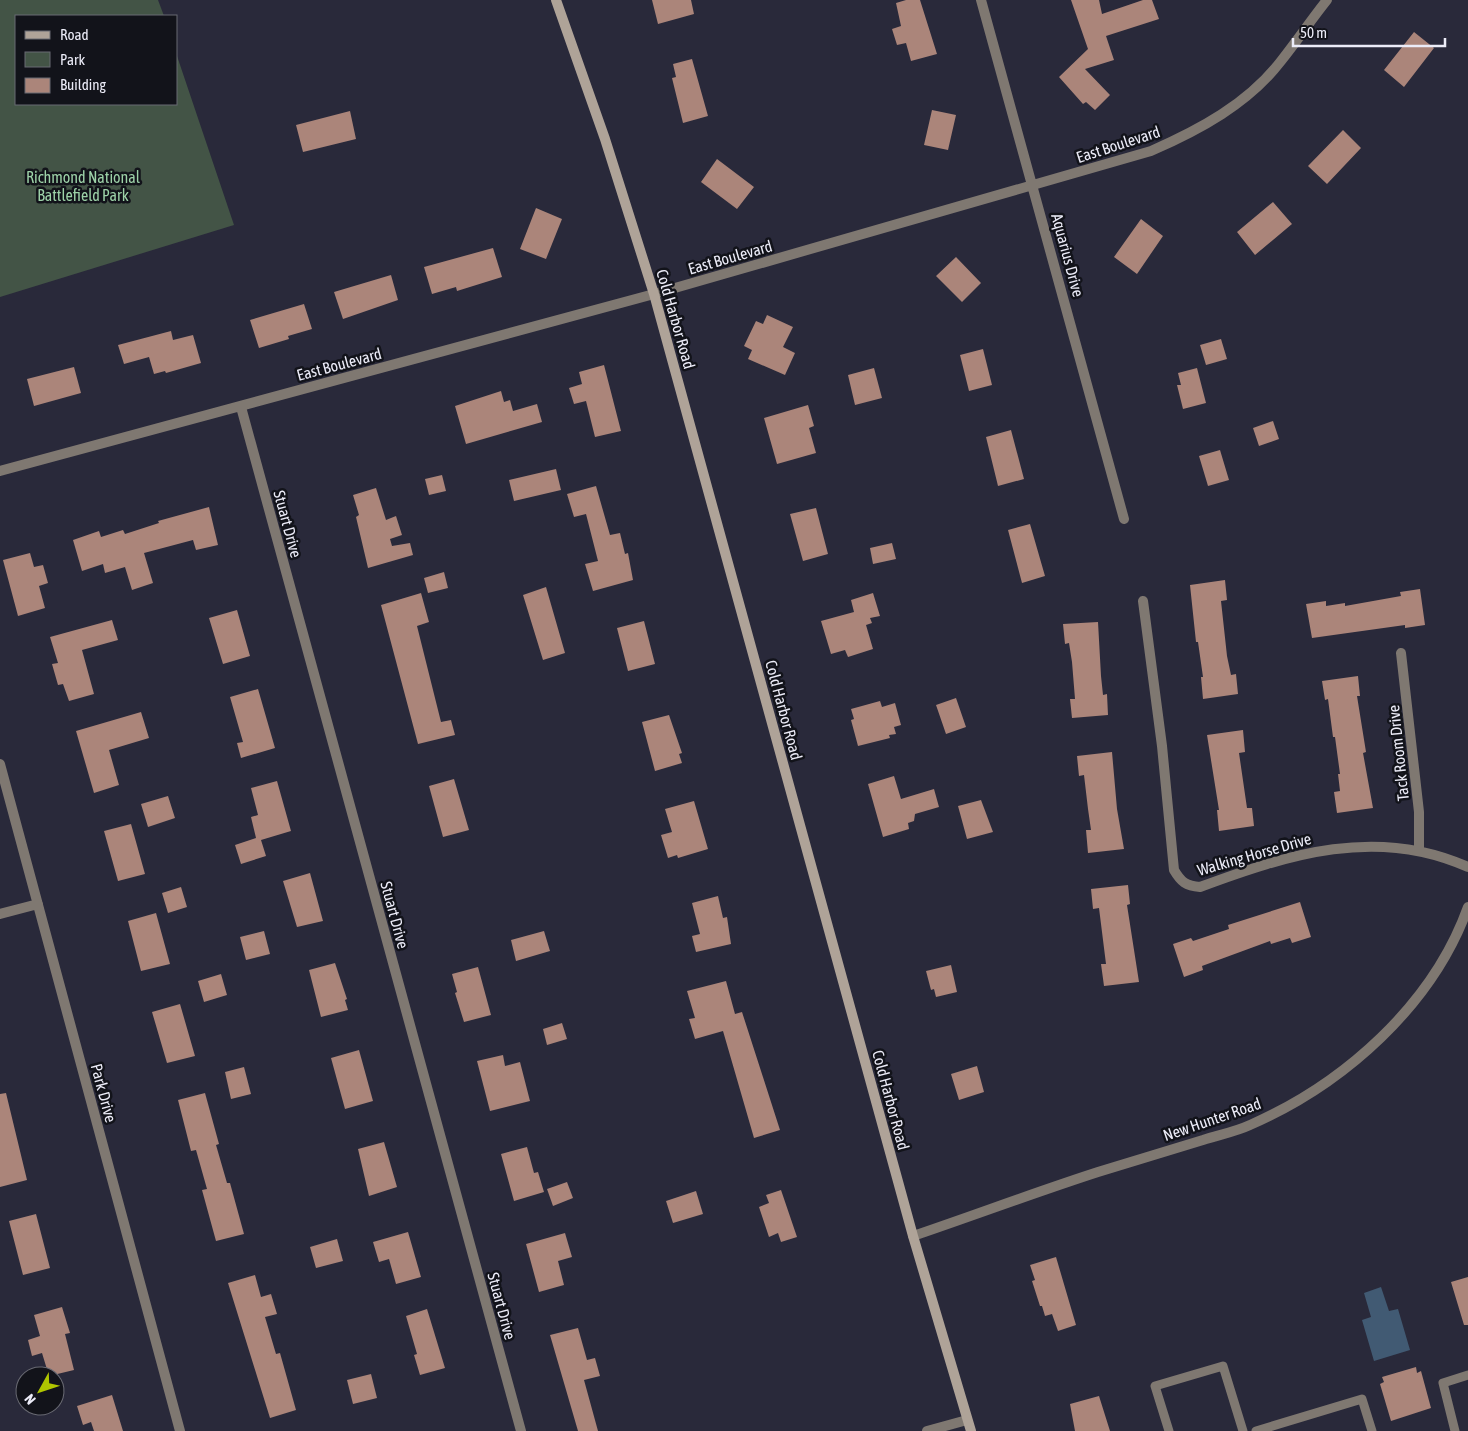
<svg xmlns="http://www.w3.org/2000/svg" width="1468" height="1431" viewBox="0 0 1468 1431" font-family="'Asap Condensed',sans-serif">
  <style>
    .green { fill: #435446 }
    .water { fill: #415a73 }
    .building { fill: #ab857a }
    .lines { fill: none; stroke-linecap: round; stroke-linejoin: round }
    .service { stroke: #7f7871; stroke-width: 9 }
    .minor { stroke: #7f7871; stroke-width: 10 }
    .secondary { stroke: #afa398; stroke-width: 10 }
    .labels { text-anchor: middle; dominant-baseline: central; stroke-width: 5; stroke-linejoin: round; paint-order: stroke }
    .street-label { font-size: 16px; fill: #ececf8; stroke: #12131a }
    .park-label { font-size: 16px; fill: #9dd2a8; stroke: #12131a }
  </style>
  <rect width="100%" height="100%" fill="#29293a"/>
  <path class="green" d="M 0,0 L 158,0 L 164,16 L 16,16 L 16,104 L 176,104 L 176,53 L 234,225 L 0,297 Z"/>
  <path class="water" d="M 1381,1287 L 1389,1311 L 1398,1309 L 1410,1350 L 1374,1361 L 1362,1320 L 1371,1317 L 1364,1293 Z"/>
  <path class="building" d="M 652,0 L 691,0 L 694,14 L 658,24 Z
    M 906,0 L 920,0 L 937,54 L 911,61 L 906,43 L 897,45 L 892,29 L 901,26 L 896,3 Z
    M 1071,0 L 1099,0 L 1102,14 L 1143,0 L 1152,0 L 1159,19 L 1106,36 L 1114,60 L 1085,69 L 1110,95 L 1095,110 L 1086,102 L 1083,104 L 1059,77 L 1088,49 Z
    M 1414,32 L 1434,48 L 1404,87 L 1384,70 Z
    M 692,59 L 708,116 L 683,123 L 672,78 L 676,77 L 673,64 Z
    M 932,110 L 956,115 L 948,150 L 924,145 Z
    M 350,111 L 356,139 L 303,152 L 296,125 Z
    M 1343,130 L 1361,148 L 1327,184 L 1308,166 Z
    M 717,159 L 754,187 L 737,209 L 701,182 Z
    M 1273,202 L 1292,224 L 1255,255 L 1237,232 Z
    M 536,208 L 562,219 L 546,259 L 520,249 Z
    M 1141,219 L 1163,236 L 1137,274 L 1114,257 Z
    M 493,248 L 502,277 L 457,291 L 456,287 L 432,294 L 424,267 Z
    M 956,257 L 981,283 L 962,302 L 936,276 Z
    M 391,275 L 398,300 L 343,319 L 334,292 Z
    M 304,304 L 312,329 L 288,336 L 289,339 L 259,348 L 250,320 Z
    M 767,315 L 793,327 L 783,347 L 795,353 L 785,375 L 748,359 L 752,350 L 744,346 L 756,321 L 763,324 Z
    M 171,331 L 173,340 L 193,335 L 201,363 L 166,373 L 165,371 L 154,374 L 149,357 L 124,364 L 118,345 Z
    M 1221,339 L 1227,359 L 1206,365 L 1200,345 Z
    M 983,349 L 992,385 L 969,391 L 960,355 Z
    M 604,365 L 621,431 L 595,437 L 586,401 L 574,404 L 569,388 L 582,384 L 579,372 Z
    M 74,367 L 81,393 L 34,406 L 27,379 Z
    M 874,368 L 882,398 L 855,405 L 848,375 Z
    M 1197,368 L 1206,403 L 1183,409 L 1177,385 L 1181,385 L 1178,373 Z
    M 501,391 L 504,402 L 510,400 L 513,411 L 537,404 L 542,422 L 466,444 L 455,406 Z
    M 808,405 L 814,426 L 809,428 L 816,453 L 777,464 L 764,418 Z
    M 1273,421 L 1279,439 L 1259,446 L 1253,428 Z
    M 1011,430 L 1024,479 L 998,486 L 986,437 Z
    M 1220,450 L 1229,480 L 1208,486 L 1199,456 Z
    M 556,469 L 561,490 L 514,501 L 509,480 Z
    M 442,475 L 446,491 L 429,495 L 425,479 Z
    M 596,486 L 610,535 L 620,533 L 625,554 L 628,553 L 633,580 L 593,591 L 585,564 L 598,561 L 586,514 L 574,517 L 567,494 Z
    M 376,488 L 386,520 L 396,516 L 402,535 L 390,539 L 392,546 L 410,543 L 413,555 L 368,568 L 356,517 L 359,515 L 353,495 Z
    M 209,507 L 218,545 L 196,550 L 193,540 L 144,553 L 153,583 L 132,590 L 125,567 L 105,573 L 103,564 L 82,571 L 73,540 L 99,531 L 101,537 L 123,530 L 125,534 L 159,523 L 158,521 Z
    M 816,508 L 828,554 L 803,561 L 790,514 Z
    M 1030,524 L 1045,576 L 1022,583 L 1008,530 Z
    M 892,543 L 896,559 L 873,564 L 870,548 Z
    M 30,553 L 34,567 L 43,565 L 48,583 L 39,586 L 45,608 L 18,616 L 3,560 Z
    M 444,572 L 448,588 L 428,593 L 424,578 Z
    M 1225,580 L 1227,600 L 1221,601 L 1227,656 L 1231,675 L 1236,674 L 1238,694 L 1203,699 L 1201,677 L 1203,677 L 1198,642 L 1196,642 L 1190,585 Z
    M 546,587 L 565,653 L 543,660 L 523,595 Z
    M 1420,589 L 1425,625 L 1405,628 L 1405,625 L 1312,638 L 1306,604 L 1326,601 L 1326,606 L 1345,603 L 1345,606 L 1401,596 L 1400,592 Z
    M 421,593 L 429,622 L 417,626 L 441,722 L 451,720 L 455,735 L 418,744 L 381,605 Z
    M 873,593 L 880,616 L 870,618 L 872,623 L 866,625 L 873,649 L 848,657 L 845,650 L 831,654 L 821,621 L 854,612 L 851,600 Z
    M 237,610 L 250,656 L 223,664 L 209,618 Z
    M 112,620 L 118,640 L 82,650 L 94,694 L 69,701 L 63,684 L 58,685 L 52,664 L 58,663 L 50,637 Z
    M 644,621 L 655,664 L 628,671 L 617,628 Z
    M 1098,622 L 1101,676 L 1103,695 L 1107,694 L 1108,715 L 1072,718 L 1070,699 L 1075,699 L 1072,662 L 1069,643 L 1065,644 L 1063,624 Z
    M 1358,676 L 1360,696 L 1357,696 L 1366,752 L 1363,753 L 1373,808 L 1337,813 L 1334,792 L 1340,791 L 1338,774 L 1340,774 L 1335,737 L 1333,737 L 1328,699 L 1325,700 L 1322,681 Z
    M 258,689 L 275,748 L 241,758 L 237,743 L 243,742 L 230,697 Z
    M 956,698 L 966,727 L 946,734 L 936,705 Z
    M 880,701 L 882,707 L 895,703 L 901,725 L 894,727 L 896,734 L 889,735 L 890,738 L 858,746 L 851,720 L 854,719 L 851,709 Z
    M 141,712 L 149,738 L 109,750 L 119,785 L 94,793 L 76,731 Z
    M 669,715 L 682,753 L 679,754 L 682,763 L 655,771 L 642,722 Z
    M 1243,730 L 1245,752 L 1239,753 L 1247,808 L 1252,808 L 1254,826 L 1219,831 L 1217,810 L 1219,810 L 1207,735 Z
    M 1112,752 L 1117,809 L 1124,849 L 1088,853 L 1086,830 L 1091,830 L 1088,809 L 1084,775 L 1079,776 L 1077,756 Z
    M 894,776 L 901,799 L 934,789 L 939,807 L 915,814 L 914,821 L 908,823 L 909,829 L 883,837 L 868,784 Z
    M 454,779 L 469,830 L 443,837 L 429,786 Z
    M 277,781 L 291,831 L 261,840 L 266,856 L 241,864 L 235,845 L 256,838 L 251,817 L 258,815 L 251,788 Z
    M 168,796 L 175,818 L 148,827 L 141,804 Z
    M 981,800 L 993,832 L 967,839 L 958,806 Z
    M 694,801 L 708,849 L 678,858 L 677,855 L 668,858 L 661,835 L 672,832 L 665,809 Z
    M 131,824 L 145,874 L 118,881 L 104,831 Z
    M 310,873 L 323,921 L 297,927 L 283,881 Z
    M 1128,885 L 1130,904 L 1127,905 L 1139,982 L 1104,986 L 1101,964 L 1106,964 L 1099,908 L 1093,909 L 1091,889 Z
    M 181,887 L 187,907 L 168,913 L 162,893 Z
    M 718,896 L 723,918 L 727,917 L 731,944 L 696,952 L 692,936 L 700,934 L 692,903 Z
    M 1300,902 L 1311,937 L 1292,943 L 1290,938 L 1271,944 L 1270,941 L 1202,966 L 1203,970 L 1184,977 L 1173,944 L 1191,938 L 1193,941 L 1229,929 L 1228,925 Z
    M 156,913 L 170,964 L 141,971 L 128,921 Z
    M 264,931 L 270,954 L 246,960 L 240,937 Z
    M 544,931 L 550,951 L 516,961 L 511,940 Z
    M 335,963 L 347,999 L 345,1000 L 348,1010 L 321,1017 L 309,970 Z
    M 951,965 L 957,992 L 936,997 L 934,989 L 931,990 L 926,971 Z
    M 478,967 L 491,1015 L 464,1022 L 455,993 L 457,992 L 452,974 Z
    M 221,974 L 227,995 L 204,1002 L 198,981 Z
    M 726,981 L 735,1014 L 742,1012 L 780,1130 L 754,1138 L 723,1031 L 695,1039 L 689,1019 L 695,1018 L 687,991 Z
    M 180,1004 L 195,1056 L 167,1063 L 152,1012 Z
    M 562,1023 L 567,1039 L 547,1045 L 543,1029 Z
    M 359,1050 L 373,1101 L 345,1109 L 331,1058 Z
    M 503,1055 L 505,1066 L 520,1062 L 530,1101 L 490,1111 L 477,1061 Z
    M 977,1066 L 984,1092 L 959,1100 L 951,1074 Z
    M 244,1067 L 251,1094 L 231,1099 L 225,1072 Z
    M 6,1093 L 27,1180 L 0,1187 L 0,1094 Z
    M 205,1093 L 219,1144 L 216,1145 L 227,1183 L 230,1183 L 244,1234 L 216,1241 L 202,1190 L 207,1189 L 196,1150 L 191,1151 L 178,1100 Z
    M 384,1142 L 397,1187 L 369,1196 L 358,1149 Z
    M 527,1147 L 534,1173 L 538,1172 L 544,1192 L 514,1201 L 501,1154 Z
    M 567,1182 L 573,1198 L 553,1206 L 547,1189 Z
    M 781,1190 L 797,1237 L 781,1242 L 778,1233 L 769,1237 L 759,1207 L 769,1203 L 766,1195 Z
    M 696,1191 L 703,1214 L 673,1223 L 666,1201 Z
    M 36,1214 L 50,1268 L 23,1275 L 9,1221 Z
    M 408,1232 L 421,1277 L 396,1284 L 389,1259 L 379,1262 L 373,1242 Z
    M 565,1233 L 572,1257 L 558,1261 L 564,1285 L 539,1292 L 526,1244 Z
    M 337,1239 L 343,1261 L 316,1268 L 310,1247 Z
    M 1056,1257 L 1076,1325 L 1058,1331 L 1052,1314 L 1045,1316 L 1042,1306 L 1040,1306 L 1032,1281 L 1035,1280 L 1030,1265 Z
    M 255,1275 L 261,1297 L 271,1294 L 277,1314 L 265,1317 L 276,1354 L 280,1353 L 296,1410 L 270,1418 L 228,1283 Z
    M 1468,1277 L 1468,1325 L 1464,1325 L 1451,1282 Z
    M 62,1307 L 70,1333 L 65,1334 L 74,1370 L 49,1376 L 42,1353 L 32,1356 L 28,1340 L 40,1336 L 34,1315 Z
    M 427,1309 L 445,1368 L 420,1375 L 414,1355 L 417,1354 L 406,1316 Z
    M 578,1328 L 587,1360 L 595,1358 L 600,1376 L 584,1380 L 598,1431 L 578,1431 L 550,1335 Z
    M 1416,1367 L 1417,1373 L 1421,1371 L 1431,1408 L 1391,1421 L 1380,1384 L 1384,1382 L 1382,1377 Z
    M 371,1374 L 377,1398 L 353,1404 L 347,1380 Z
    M 112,1395 L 123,1431 L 94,1431 L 91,1422 L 83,1425 L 77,1406 Z
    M 1099,1396 L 1110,1431 L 1075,1431 L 1070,1404 Z"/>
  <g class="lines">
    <path class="service" d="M 1169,1431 L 1155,1386 L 1223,1366 L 1243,1431
      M 1256,1431 L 1362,1399 L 1372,1431
      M 1455,1431 L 1443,1383 L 1468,1375"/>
    <path class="minor" d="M 981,0 L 1124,519
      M 241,407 L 521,1431
      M 0,471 L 654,294 L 1151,151 C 1199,130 1248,104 1281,61 C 1297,41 1311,20 1327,0
      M 1143,601 L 1162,746 L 1174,870 C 1181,882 1186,886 1200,887 C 1289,854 1377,826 1468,867
      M 1401,653 L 1419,812 L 1419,850
      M 0,764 L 180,1431
      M 0,914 L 38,904
      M 913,1236 C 975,1215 1036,1192 1098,1172 C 1133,1161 1168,1151 1203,1140 C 1218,1135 1235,1132 1250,1125 C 1344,1084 1433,1005 1468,907
      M 927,1431 L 967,1420"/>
    <path class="secondary" d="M 556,0 L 605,139 L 654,294 L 913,1236 L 971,1431"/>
  </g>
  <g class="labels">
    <g class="street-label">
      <text transform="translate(1118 144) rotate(-18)">East Boulevard</text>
      <text transform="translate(1068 255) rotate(75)">Aquarius Drive</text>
      <text transform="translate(730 257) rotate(-16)">East Boulevard</text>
      <text transform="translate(676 319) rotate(74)">Cold Harbor Road</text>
      <text transform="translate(339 364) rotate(-15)">East Boulevard</text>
      <text transform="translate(288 524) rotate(75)">Stuart Drive</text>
      <text transform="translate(784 710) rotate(75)">Cold Harbor Road</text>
      <text transform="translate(1398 753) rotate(-96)">Tack Room Drive</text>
      <text transform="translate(1254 854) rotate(-16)">Walking Horse Drive</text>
      <text transform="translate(395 915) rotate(75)">Stuart Drive</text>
      <text transform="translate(104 1093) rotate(75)">Park Drive</text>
      <text transform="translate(891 1100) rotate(75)">Cold Harbor Road</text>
      <text transform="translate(1212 1119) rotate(-19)">New Hunter Road</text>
      <text transform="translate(502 1306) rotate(75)">Stuart Drive</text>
    </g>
    <g class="park-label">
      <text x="83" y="177">Richmond National<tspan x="83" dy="18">Battlefield Park</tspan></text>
    </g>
  </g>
  <rect x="15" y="15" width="162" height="90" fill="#12131a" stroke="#696a73"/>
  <rect x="25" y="31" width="25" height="8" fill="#afa398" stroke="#696a73"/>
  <text x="60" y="40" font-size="15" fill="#ececf8">Road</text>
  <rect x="25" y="52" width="25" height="15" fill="#435446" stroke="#696a73"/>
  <text x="60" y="65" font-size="15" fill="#ececf8">Park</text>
  <rect x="25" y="78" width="25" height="15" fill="#ab857a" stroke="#696a73"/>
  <text x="60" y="90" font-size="15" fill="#ececf8">Building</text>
  <g transform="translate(40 1391) rotate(230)"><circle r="24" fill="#12131a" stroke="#696a73"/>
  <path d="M0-4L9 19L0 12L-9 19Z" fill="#b0c500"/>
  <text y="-8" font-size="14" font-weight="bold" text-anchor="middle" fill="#ececf8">N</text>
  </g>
  <path d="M1293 38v8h152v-8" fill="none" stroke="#ececf8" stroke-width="2.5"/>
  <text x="1300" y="38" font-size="15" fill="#ececf8" stroke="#12131a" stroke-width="4" paint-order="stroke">50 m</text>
</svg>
